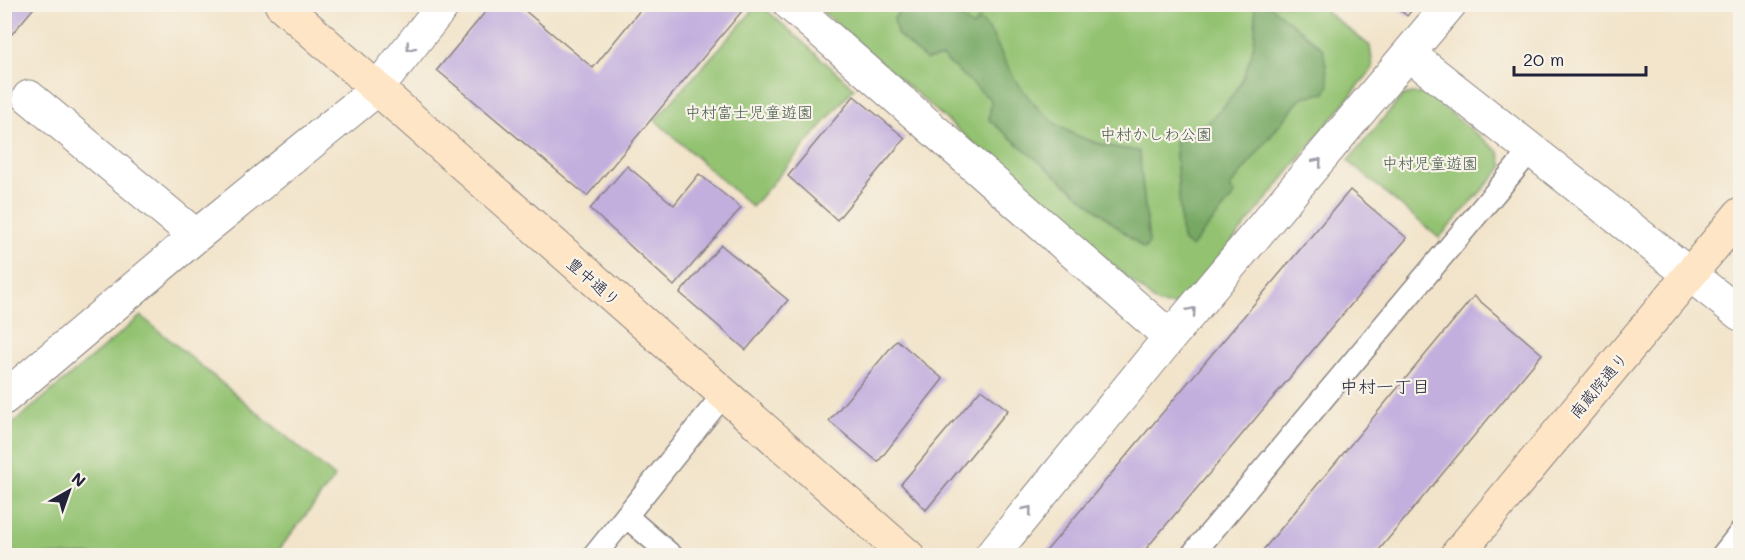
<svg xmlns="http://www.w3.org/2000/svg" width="1745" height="560" viewBox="0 0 1745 560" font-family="Mali,'Klee One',sans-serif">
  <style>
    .green { fill: #93c271; stroke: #5a7256; stroke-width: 1.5 }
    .forest { fill: #76a863; stroke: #4c654f; stroke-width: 1.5 }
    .building { fill: #c3afde }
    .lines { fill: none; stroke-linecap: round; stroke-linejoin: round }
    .lane-casing { stroke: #8a8382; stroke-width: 25 }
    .street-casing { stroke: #8a8382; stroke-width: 35 }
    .secondary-casing { stroke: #8a8382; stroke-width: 35 }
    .lane { stroke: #fff; stroke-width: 22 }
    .street { stroke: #fff; stroke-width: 33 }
    .secondary { stroke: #fee5c5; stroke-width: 33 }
    .oneway { stroke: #9c9ca7 }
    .labels { text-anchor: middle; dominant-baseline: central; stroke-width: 4.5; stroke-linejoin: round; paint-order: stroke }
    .park-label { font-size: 16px; fill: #4a5a4e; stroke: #f7f3e8 }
    .street-label { font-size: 16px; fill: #22223b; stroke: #f7f3e8 }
    .neighbourhood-label { font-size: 18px; fill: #22223b; stroke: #f7f3e8 }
  </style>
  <rect width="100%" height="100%" fill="#f7f3e8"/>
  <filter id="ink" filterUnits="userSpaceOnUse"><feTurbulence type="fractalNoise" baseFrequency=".0167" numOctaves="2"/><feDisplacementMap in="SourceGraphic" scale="12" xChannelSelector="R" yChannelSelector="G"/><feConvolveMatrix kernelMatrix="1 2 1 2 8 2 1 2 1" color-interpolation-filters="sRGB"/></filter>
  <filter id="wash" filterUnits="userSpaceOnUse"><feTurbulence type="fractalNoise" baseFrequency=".008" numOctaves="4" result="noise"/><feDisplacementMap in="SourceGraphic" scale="24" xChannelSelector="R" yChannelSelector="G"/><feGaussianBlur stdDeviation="1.35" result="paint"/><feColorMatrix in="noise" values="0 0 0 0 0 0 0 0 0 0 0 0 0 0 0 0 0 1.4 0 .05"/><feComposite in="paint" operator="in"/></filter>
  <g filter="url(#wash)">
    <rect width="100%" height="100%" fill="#f2e4ca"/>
    <path class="green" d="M 758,5 L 761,5 L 854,88 L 752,207 L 655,120 Z
      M 815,5 L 1318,5 L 1370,46 L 1373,68 L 1180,306 L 1158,304 Z
      M 1425,93 L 1499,152 L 1503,167 L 1439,238 L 1348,161 L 1403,95 Z
      M 141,316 L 335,477 L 275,555 L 5,555 L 5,430 Z"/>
    <path class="forest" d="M 947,5 L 973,27 L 979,19 C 994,31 998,49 1007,65 C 1039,122 1074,144 1139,151 L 1149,243 L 1144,249 L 989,120 L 991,100 L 942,57 L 926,60 L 897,34 L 894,18 L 905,5 Z
      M 1254,5 L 1269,5 L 1323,49 L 1329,85 L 1325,93 L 1302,97 L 1230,187 L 1235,195 L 1191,247 L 1182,240 L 1175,141 C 1184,136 1196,132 1204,125 C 1241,97 1261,50 1254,5 Z"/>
    <g id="blocks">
      <path class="building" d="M 4,4 L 37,4 L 12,34 L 4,28 Z
        M 492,4 L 517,4 L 593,68 L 645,4 L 748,4 L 587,196 L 437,70 Z
        M 1393,4 L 1417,4 L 1407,16 Z
        M 854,96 L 905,138 L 837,220 L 788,176 Z
        M 627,166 L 674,205 L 699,174 L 741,208 L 674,286 L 590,209 Z
        M 1350,190 L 1407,238 L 1140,556 L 1042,556 Z
        M 721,245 L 788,300 L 746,350 L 680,293 Z
        M 1474,296 L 1542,354 L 1374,556 L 1258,556 Z
        M 897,340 L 943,379 L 878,462 L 829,421 Z
        M 981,389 L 1008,410 L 926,510 L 901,484 Z"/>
    </g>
  </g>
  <g filter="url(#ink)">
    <use href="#blocks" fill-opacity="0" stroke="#8a8382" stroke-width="1.5"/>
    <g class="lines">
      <g class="lane-casing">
        <path id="lane" d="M 626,516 L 672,556
          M 594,556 L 724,394
          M 1191,556 L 1530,151
          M 1722,556 L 1740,533"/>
      </g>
      <g class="street-casing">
        <path id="street" d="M 790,4 L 1170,337
          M 1409,54 L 1740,314
          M 29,97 L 196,236
          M 4,398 L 196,236 L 376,90 L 444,4
          M 991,556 L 1170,337 L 1450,4"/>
      </g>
      <g class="secondary-casing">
        <path id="secondary" d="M 281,4 L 908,556
          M 1456,556 L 1740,214"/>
      </g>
      <use href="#lane" class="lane"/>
      <use href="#street" class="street"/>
      <use href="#secondary" class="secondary"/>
    </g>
    <defs><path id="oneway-chevron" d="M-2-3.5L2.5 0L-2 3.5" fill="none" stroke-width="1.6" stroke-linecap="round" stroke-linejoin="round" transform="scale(1.5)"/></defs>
    <g class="oneway">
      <use href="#oneway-chevron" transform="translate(410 47) rotate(128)"/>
      <use href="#oneway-chevron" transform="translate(1318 162) rotate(-50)"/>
      <use href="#oneway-chevron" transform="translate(1192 311) rotate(-49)"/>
      <use href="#oneway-chevron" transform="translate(1028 510) rotate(-51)"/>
    </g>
  </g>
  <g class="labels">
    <g class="park-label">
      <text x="749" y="111">中村富士児童遊園</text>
      <text x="1156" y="133">中村かしわ公園</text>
      <text x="1430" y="162">中村児童遊園</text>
    </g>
    <g class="street-label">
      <text transform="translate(594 281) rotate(41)">豊中通り</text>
      <text transform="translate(1598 385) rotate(-50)">南蔵院通り</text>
    </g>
    <g class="neighbourhood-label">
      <text x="1385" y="386">中村一丁目</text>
    </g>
  </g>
  <rect width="1745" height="560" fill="none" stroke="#f7f3e8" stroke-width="24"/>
  <g transform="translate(69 491) rotate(40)" stroke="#f7f3e8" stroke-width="4.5" paint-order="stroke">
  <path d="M0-4.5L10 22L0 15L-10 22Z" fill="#22223b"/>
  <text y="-9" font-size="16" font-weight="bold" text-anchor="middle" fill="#22223b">N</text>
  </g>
  <path d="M1514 66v9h132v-9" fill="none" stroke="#22223b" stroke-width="3"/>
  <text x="1523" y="66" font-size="18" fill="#22223b" stroke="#f7f3e8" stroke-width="4.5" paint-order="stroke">20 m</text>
</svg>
